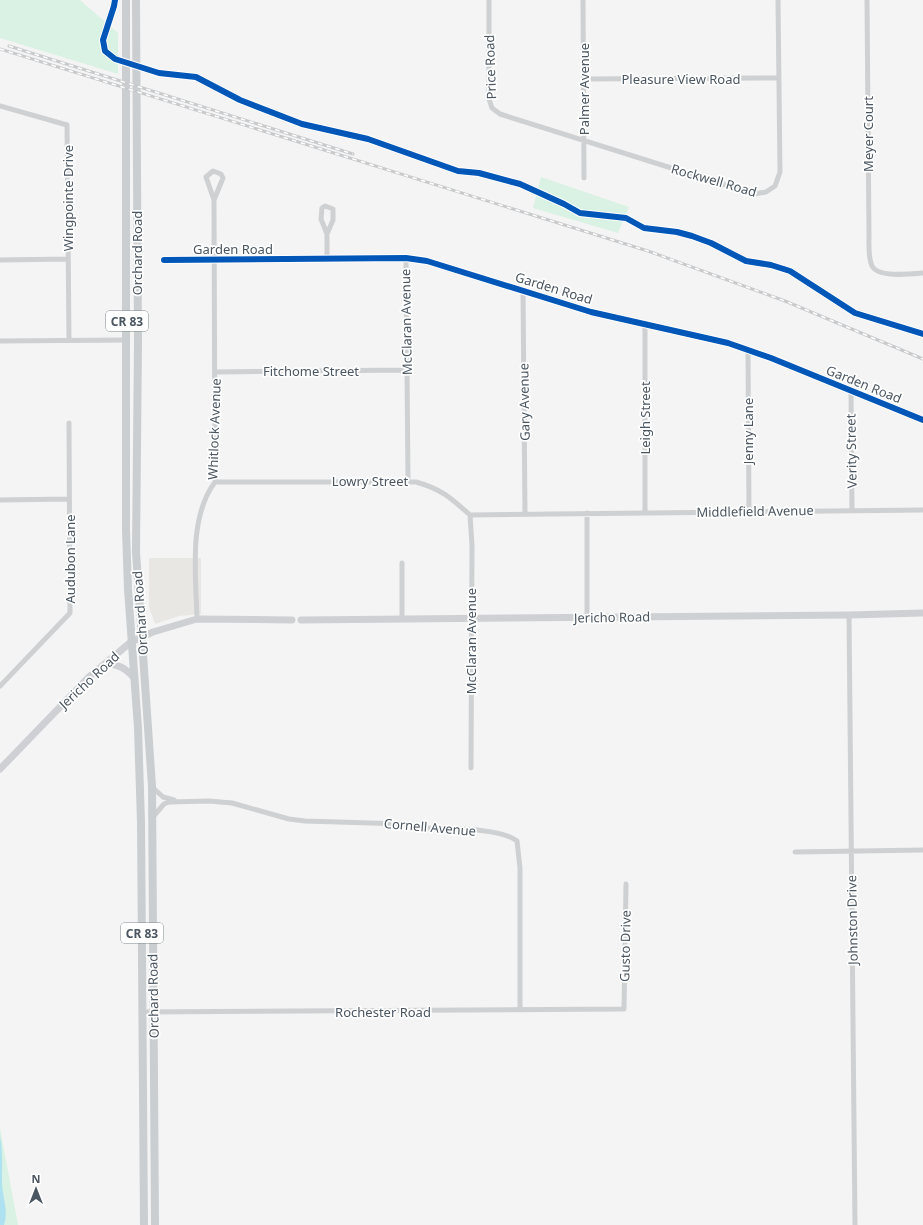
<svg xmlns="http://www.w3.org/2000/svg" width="923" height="1225" viewBox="0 0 923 1225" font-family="'Noto Sans',sans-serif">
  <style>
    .commercial { fill: #e8e7e3 }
    .green { fill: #d9f2e3 }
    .water { fill: #aee2f0 }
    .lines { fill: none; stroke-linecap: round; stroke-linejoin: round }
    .minor { stroke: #ced0d2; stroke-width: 5 }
    .secondary { stroke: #ced0d4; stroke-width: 7 }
    .primary { stroke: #caced1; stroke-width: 8 }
    .rail-casing { stroke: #c9cacc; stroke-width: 3 }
    .rail { stroke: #fff; stroke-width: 1.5; stroke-dasharray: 4.5; stroke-linecap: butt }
    .cycleway-casing { stroke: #fff; stroke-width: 8 }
    .cycleway { stroke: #0057b8; stroke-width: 6 }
    .labels { text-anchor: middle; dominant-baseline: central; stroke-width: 3.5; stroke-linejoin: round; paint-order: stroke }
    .shield { fill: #fff; stroke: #808990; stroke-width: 1 }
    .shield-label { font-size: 12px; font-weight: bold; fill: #4a5661 }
    .street-label { font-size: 13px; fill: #4a5661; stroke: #fff }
  </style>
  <rect width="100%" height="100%" fill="#f4f4f4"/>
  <path class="commercial" d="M 149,558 L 201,558 L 201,614 L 179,616 L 155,624 L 149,607 Z"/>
  <path class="green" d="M 0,0 L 80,0 L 118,33 L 118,74 L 0,38 Z
    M 541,177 L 629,207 L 618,233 L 533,208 Z
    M 0,1128 L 18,1225 L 0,1225 Z"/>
  <path class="water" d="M 0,1136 C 3,1152 2,1166 2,1182 C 2,1195 9,1212 4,1225 L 0,1225 Z"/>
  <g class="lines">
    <path class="minor" d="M 489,0 L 489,99 L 492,108 L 500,114 L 754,194 L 766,192 L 775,186 L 780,172 L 778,0
      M 583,0 L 584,178
      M 867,0 L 869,235 C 869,245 868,257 872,266 C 878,278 911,274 923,273
      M 584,79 L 778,78
      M 0,106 L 67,125 L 69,340
      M 327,234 L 333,220 L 333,209 L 325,206 L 322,208 L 321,219 L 327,234 L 327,259
      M 406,258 L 408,481
      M 0,260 L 68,259
      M 164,260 L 406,258 L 427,261 L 591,312 L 728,343 L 771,358 L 923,420
      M 523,290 L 525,513
      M 645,324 L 645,512
      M 0,341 L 127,340
      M 748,351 L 749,511
      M 216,372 L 407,370
      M 851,391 L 852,510
      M 215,482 L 416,482 C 441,489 450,497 470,515 L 923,510
      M 0,500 L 69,499
      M 587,513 L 587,617
      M 470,515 L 472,545 L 471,768
      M 402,563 L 402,619
      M 849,615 L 855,1225
      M 197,619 C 196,576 188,518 215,482 L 214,200 L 223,178 L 221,174 L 213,171 L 206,177 L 214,200
      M 0,686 L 70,613 L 69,423
      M 152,787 L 163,797 L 174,800
      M 152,818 L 164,804 L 169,802 L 209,801 L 232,803 L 289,819 L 305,821 L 403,824 L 413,828 C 439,829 498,826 517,841 L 520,868 L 520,1010
      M 795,852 L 923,850
      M 142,1012 L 624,1009 L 626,884"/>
    <path class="secondary" d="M 301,620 L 849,615 L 923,613
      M 105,664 C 118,664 126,668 134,678
      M 0,769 L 89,677 L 131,642 L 153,632 L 197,619 L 292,620"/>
    <path class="primary" d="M 126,0 L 126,530 L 128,589 L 138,728 L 141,822 L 144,1225
      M 136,0 L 138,341 L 136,552 L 152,786 L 155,1225"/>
    <g class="rail-casing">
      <path id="rail" d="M 9,46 L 353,154
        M 0,49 L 648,251 L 785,301 L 923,359"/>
    </g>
    <use href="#rail" class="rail"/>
    <g class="cycleway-casing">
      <path id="cycleway" d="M 115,0 L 114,6 L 103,40 L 105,51 L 115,59 L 159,73 L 196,77 L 240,100 L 302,124 L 368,139 L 458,171 L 479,173 L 520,184 L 564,204 L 580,213 L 626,218 L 644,228 L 677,232 L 692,236 L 711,243 L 746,261 L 771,265 L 790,271 L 855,313 L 923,334
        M 164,260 L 406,258 L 427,261 L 591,312 L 728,343 L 771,358 L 923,420"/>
    </g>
    <use href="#cycleway" class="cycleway"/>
  </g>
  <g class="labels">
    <g class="shield">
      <rect x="106" y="311" width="42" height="20" rx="3"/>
      <rect x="121" y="923" width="42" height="20" rx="3"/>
    </g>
    <g class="shield-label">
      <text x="127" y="321">CR 83</text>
      <text x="142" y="933">CR 83</text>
    </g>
    <g class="street-label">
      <text transform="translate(490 67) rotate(-92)">Price Road</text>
      <text x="681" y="79">Pleasure View Road</text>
      <text transform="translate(584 89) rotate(-90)">Palmer Avenue</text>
      <text transform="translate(868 134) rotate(-90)">Meyer Court</text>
      <text transform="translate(714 180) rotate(16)">Rockwell Road</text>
      <text transform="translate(68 198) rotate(-90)">Wingpointe Drive</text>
      <text x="233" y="249">Garden Road</text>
      <text transform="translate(137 253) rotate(-90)">Orchard Road</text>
      <text transform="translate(554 288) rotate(17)">Garden Road</text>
      <text transform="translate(406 322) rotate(-91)">McClaran Avenue</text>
      <text x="311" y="371">Fitchome Street</text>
      <text transform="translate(864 384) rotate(22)">Garden Road</text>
      <text transform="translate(524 402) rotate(-91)">Gary Avenue</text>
      <text transform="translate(645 418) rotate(-90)">Leigh Street</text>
      <text transform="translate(214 429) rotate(-88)">Whitlock Avenue</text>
      <text transform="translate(748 431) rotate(-90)">Jenny Lane</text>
      <text transform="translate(851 451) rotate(-91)">Verity Street</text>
      <text x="370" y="481">Lowry Street</text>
      <text transform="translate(755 511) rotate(-1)">Middlefield Avenue</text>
      <text transform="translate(70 559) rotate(-90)">Audubon Lane</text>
      <text transform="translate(140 613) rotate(-94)">Orchard Road</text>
      <text transform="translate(612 617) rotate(-1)">Jericho Road</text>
      <text transform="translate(471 641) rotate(-90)">McClaran Avenue</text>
      <text transform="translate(89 680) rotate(-43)">Jericho Road</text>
      <text transform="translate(430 827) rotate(5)">Cornell Avenue</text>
      <text transform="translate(852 920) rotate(-91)">Johnston Drive</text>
      <text transform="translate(625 946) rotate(-89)">Gusto Drive</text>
      <text transform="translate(153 996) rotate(-91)">Orchard Road</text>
      <text x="383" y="1012">Rochester Road</text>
    </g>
  </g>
  <g transform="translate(36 1189)" stroke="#ffffff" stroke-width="3" paint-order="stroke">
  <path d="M0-3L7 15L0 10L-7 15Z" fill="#4a5661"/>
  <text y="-6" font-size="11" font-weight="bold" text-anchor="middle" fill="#4a5661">N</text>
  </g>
</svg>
